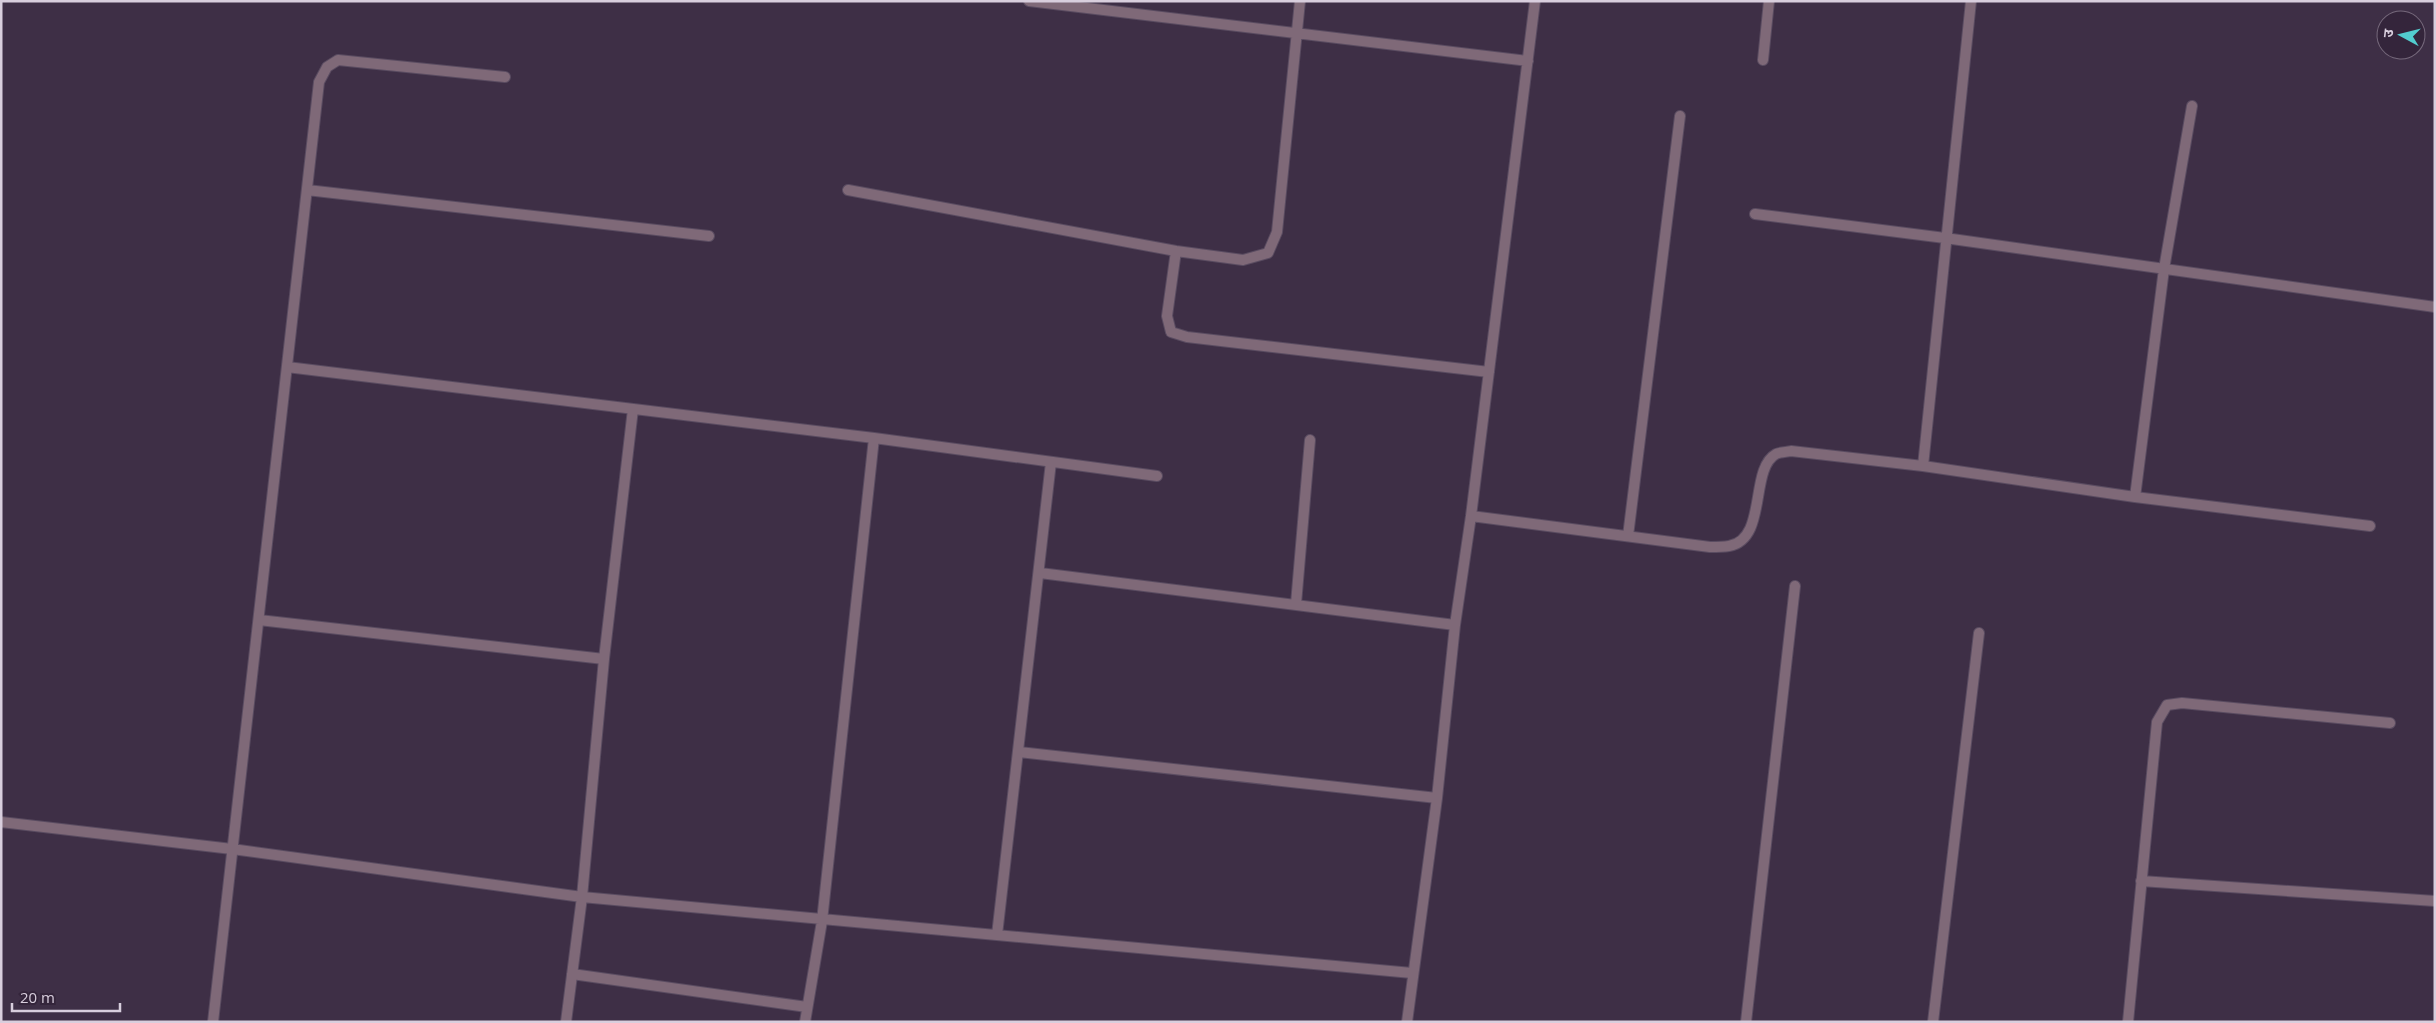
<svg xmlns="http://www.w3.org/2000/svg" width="2436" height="1023" viewBox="0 0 2436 1023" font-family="'Open Sans','Noto Sans Devanagari',sans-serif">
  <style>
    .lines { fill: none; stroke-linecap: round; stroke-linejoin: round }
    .minor-casing { stroke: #5a4c61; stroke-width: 12 }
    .minor { stroke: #7f6978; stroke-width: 10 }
  </style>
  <rect width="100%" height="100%" fill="#3e2f46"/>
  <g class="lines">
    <g class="minor-casing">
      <path id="minor" d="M 1029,1 L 1528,61
        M 1763,60 L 1769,1
        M 307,190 L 709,236
        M 848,190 L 1176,251 L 1243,260 L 1268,253 L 1277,232 L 1300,1
        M 1755,214 L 1945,238 L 2435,307
        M 1176,251 L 1167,316 L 1171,332 L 1187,337 L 1489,372
        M 287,367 L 874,438 L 1157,476
        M 1923,466 L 1971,1
        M 2135,497 L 2164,269 L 2192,106
        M 1471,516 L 1710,547 C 1716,547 1723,547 1729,546 C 1768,539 1749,469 1776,454 C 1780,452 1787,452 1791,451 L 1923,466 L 2135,497 L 2370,526
        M 1628,536 L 1680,116
        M 1040,573 L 1455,625
        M 1296,604 L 1310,440
        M 259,620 L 604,659
        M 1019,752 L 1437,798
        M 1,822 L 232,849 L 582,897 L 1412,973
        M 2141,881 L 2435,901
        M 997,935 L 1051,462
        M 572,974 L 807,1007
        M 213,1022 L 319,82 L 327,67 L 338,60 L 505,77
        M 566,1022 L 582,897 L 604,659 L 633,409
        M 805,1022 L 822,921 L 874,438
        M 1407,1022 L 1437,798 L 1455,625 L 1471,516 L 1535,1
        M 1746,1022 L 1795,586
        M 1933,1022 L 1979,633
        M 2128,1022 L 2157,722 L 2167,705 L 2182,703 L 2390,723"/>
    </g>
    <use href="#minor" class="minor"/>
  </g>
  <rect width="2436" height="1023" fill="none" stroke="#d8cedd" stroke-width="5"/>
  <g transform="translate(2401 35) rotate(277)"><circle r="24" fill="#34253b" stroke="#76697c"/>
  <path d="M0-4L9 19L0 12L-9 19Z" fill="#52cdcf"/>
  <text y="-8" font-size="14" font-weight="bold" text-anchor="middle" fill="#d8cedd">उ</text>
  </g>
  <path d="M12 1003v8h108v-8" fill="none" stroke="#d8cedd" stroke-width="2.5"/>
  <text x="20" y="1003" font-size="15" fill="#d8cedd" stroke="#34253b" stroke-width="4" paint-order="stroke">20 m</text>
</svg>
